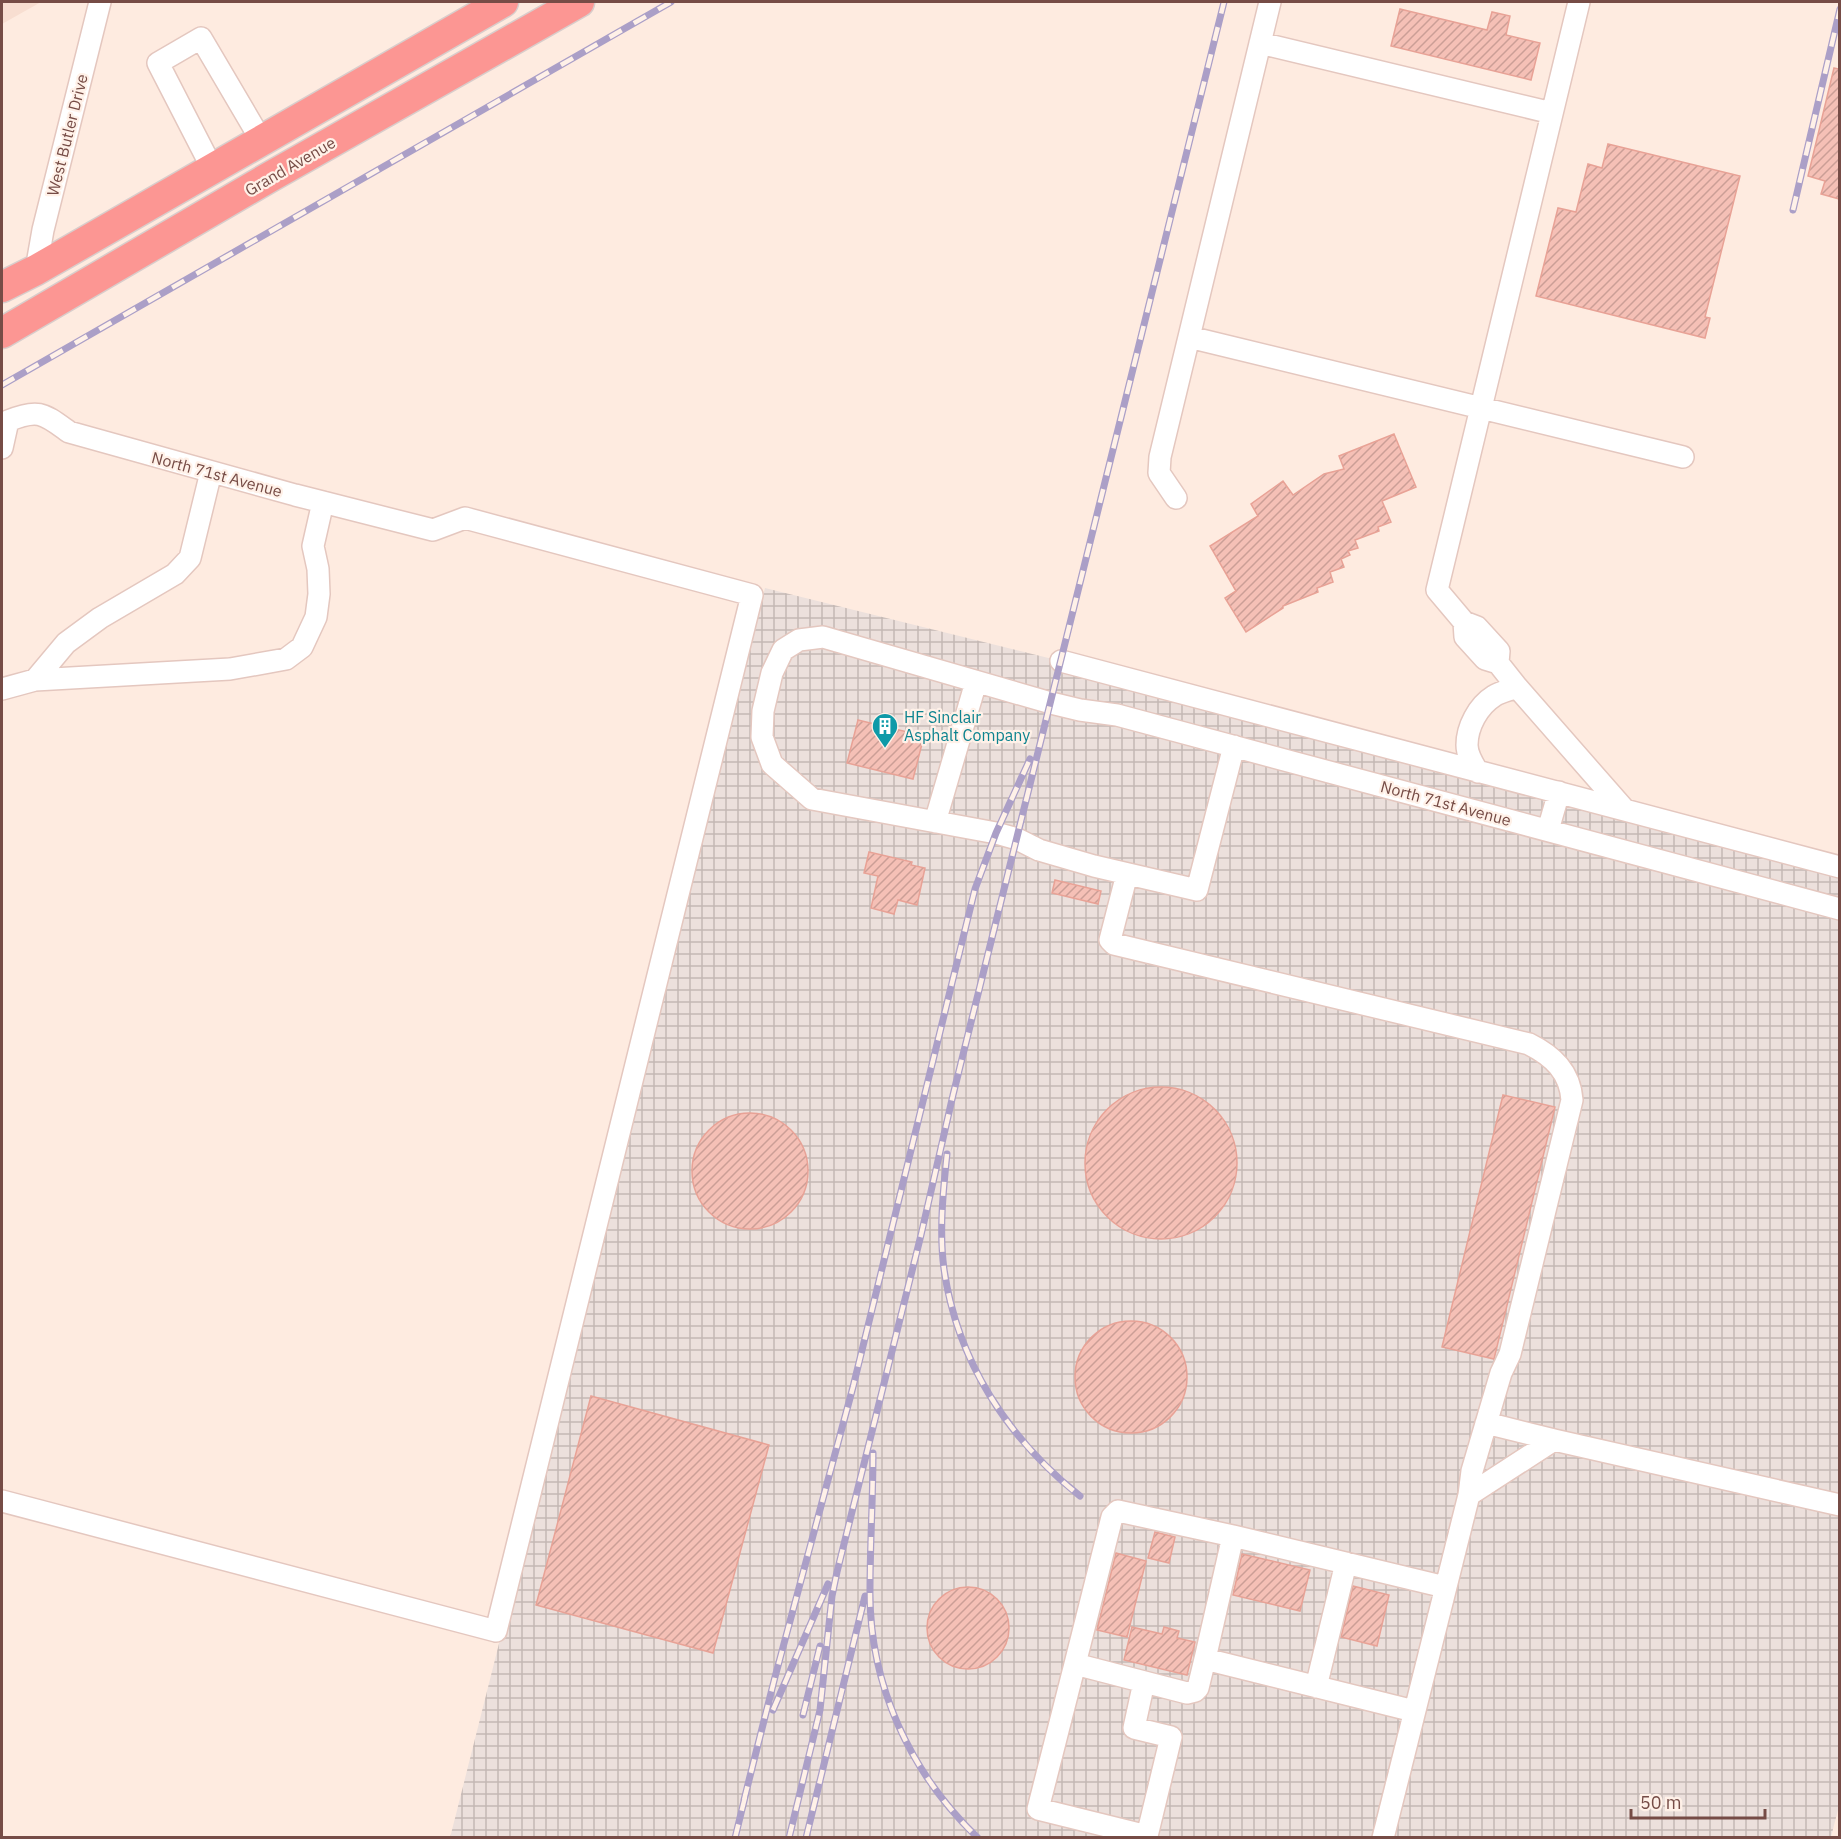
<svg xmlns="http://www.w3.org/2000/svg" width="1841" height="1839" viewBox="0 0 1841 1839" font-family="'IBM Plex Sans',sans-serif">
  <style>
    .residential { fill: #f8ded1 }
    .industrial { fill: url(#industrial-grid) }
    .building { fill: url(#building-hatch); stroke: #e8a296; stroke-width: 1.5 }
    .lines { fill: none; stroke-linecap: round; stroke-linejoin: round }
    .minor-casing { stroke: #e4c7bf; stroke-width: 24 }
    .highway-casing { stroke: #d9cdcb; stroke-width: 33 }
    .minor { stroke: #fff; stroke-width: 21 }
    .highway { stroke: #fc9693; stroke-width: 30 }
    .rail-casing { stroke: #ab9fc7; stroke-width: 7 }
    .rail { stroke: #fff1e8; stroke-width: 4.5; stroke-dasharray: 14; stroke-linecap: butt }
    .labels { text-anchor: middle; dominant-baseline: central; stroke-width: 4.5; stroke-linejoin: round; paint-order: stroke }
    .street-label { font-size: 16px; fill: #764c46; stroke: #fff1e8 }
    .culture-label { font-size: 16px; fill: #0d838f; stroke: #fff1e8; text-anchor: start }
  </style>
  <defs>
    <pattern id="industrial-grid" width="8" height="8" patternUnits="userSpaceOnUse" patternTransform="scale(1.5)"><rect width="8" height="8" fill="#ece0dc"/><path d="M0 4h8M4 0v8" fill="none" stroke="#c4b8b4"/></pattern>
    <pattern id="building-hatch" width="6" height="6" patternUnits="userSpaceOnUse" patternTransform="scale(1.5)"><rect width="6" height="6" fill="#f5c0b6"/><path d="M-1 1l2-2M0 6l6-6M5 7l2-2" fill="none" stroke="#cb9e96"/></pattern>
  </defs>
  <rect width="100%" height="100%" fill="#feebe0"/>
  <path class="residential" d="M 2,2 L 41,2 L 2,24 Z"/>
  <path class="industrial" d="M 765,588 L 1085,667 L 1839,867 L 1840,1802 L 1831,1837 L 450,1838 Z"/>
  <path class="building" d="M 1400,9 L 1487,30 L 1492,12 L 1510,16 L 1506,35 L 1540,43 L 1531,80 L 1391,46 Z
    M 1834,68 L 1839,69 L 1839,199 L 1821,194 L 1825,181 L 1808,176 Z
    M 1608,144 L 1740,176 L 1705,317 L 1710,318 L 1705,338 L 1536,296 L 1558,208 L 1576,212 L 1588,164 L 1602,168 Z
    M 1394,434 L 1416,487 L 1382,501 L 1391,522 L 1378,527 L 1379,531 L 1355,540 L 1358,548 L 1348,551 L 1350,555 L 1341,559 L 1344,567 L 1330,572 L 1333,582 L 1317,588 L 1318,592 L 1283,606 L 1283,608 L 1246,632 L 1225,598 L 1236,591 L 1210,546 L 1258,516 L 1251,504 L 1283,481 L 1293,495 L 1324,474 L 1344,469 L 1339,456 Z
    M 858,720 L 924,736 L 913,779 L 847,763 Z
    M 869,852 L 912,862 L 911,865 L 925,868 L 917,905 L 898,900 L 894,914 L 871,908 L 878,876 L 864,873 Z
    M 1055,880 L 1101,891 L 1098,904 L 1052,893 Z
    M1085 1163a76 76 0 1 1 152 0a76 76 0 1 1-152 0Z
    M 1503,1095 L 1555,1107 L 1494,1359 L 1442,1347 Z
    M692 1171a58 58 0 1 1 116 0a58 58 0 1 1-116 0Z
    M1075 1377a56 56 0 1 1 112 0a56 56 0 1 1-112 0Z
    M 591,1396 L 769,1445 L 713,1653 L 536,1605 Z
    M 1155,1532 L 1175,1537 L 1169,1563 L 1148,1558 Z
    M 1116,1553 L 1146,1561 L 1127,1637 L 1097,1630 Z
    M 1242,1554 L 1310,1570 L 1300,1611 L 1233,1595 Z
    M 1353,1586 L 1389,1595 L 1377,1646 L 1341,1637 Z
    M927 1628a41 41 0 1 1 82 0a41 41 0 1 1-82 0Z
    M 1132,1627 L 1162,1634 L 1164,1627 L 1179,1631 L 1177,1638 L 1195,1642 L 1187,1675 L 1124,1660 Z"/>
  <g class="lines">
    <g class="minor-casing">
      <path id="minor" d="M 1260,43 L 1552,113
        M 212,168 L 158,63 L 201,38 L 261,140
        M 36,270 L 43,230 L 100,2
        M 1189,337 L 1683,457
        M 2,448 L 8,421 C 39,408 44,414 69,432 L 295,495 L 433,530 L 465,518 L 752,595 L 496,1631 L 2,1501
        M 1176,498 L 1159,473 L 1160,457 L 1270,2
        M 1464,622 L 1465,637 L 1485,659 L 1498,663 L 1517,687 L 1623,808
        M 1061,661 L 1840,867
        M 1498,663 L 1499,651 L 1477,627 L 1464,622 L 1437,590 L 1579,2
        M 35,680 L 66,643 L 100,618 L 175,574 L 190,558 L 211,472
        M 2,689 L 35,680 L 230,669 L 286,659 L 302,647 L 316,617 L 319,594 L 318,569 L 313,546 L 323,502
        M 1234,746 L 1197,890 L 1094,866 L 1039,850 L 1017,839 L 996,833 L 812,799 L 772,764 L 762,737 L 763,711 L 772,673 L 783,650 L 799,640 L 823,637 L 1051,703 L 1080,710 L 1117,715 L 1840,909
        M 1478,772 C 1473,764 1467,755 1467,745 C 1467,727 1478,706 1494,696 C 1500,692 1510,690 1517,687
        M 935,822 L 976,682
        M 1548,830 L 1559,792
        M 1127,874 L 1110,940 L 1114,944 L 1529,1044 C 1553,1056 1570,1072 1572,1100 L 1510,1354 L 1501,1373 L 1472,1471 L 1469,1495
        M 1486,1423 L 1554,1440
        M 1205,1659 L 1198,1688 L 1195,1691 L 1187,1693 L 1075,1664 L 1112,1517 L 1118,1511 L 1233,1536
        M 1075,1664 L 1038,1809 L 1147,1836 L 1171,1737 L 1134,1728 L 1144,1682
        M 1316,1687 L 1346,1563
        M 1414,1711 L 1205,1659 L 1233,1536 L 1445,1587
        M 1383,1838 L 1469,1495 L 1554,1440 L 1840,1505"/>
    </g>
    <g class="highway-casing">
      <path id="highway" d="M 2,287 L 36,270 L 503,2
        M 2,333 L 268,178 L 579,2"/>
    </g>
    <use href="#minor" class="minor"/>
    <use href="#highway" class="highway"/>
    <g class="rail-casing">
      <path id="rail" d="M 1793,210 L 1840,9
        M 2,385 L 671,2
        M 947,1154 C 943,1192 939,1232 944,1269 C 957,1361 1008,1439 1080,1496
        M 873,1453 C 873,1498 870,1544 870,1590 C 869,1684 910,1773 978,1838
        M 773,1710 L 828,1584
        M 803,1715 L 820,1646
        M 744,1800 L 775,1677 L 853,1387 L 975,889 L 996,833 L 1030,759
        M 735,1838 L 746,1793
        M 789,1838 L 820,1710 L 832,1596 L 837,1572 L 921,1235 L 953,1095 L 1224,2
        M 806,1838 L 865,1596"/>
    </g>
    <use href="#rail" class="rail"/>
  </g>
  <defs>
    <g id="building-pin" transform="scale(1.35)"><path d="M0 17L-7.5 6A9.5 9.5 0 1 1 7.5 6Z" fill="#0f9aa8" stroke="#fff1e8"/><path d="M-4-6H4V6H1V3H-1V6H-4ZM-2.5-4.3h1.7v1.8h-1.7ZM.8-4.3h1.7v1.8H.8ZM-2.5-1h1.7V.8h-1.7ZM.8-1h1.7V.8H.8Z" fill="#fff"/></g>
  </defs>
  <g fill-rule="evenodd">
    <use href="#building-pin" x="885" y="726"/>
  </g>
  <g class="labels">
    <g class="street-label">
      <text transform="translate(67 135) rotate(-76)">West Butler Drive</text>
      <text transform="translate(290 166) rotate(-30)">Grand Avenue</text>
      <text transform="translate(217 474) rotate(15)">North 71st Avenue</text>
      <text transform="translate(1446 803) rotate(15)">North 71st Avenue</text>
    </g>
    <g class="culture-label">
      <text x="904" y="717">HF Sinclair<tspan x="904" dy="18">Asphalt Company</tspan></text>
    </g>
  </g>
  <rect width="1841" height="1839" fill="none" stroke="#764c46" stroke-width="6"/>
  <path d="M1631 1809v9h134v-9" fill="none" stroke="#764c46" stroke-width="3"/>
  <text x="1640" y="1809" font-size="18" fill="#764c46" stroke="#fff1e8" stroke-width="4.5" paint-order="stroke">50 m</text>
</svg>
